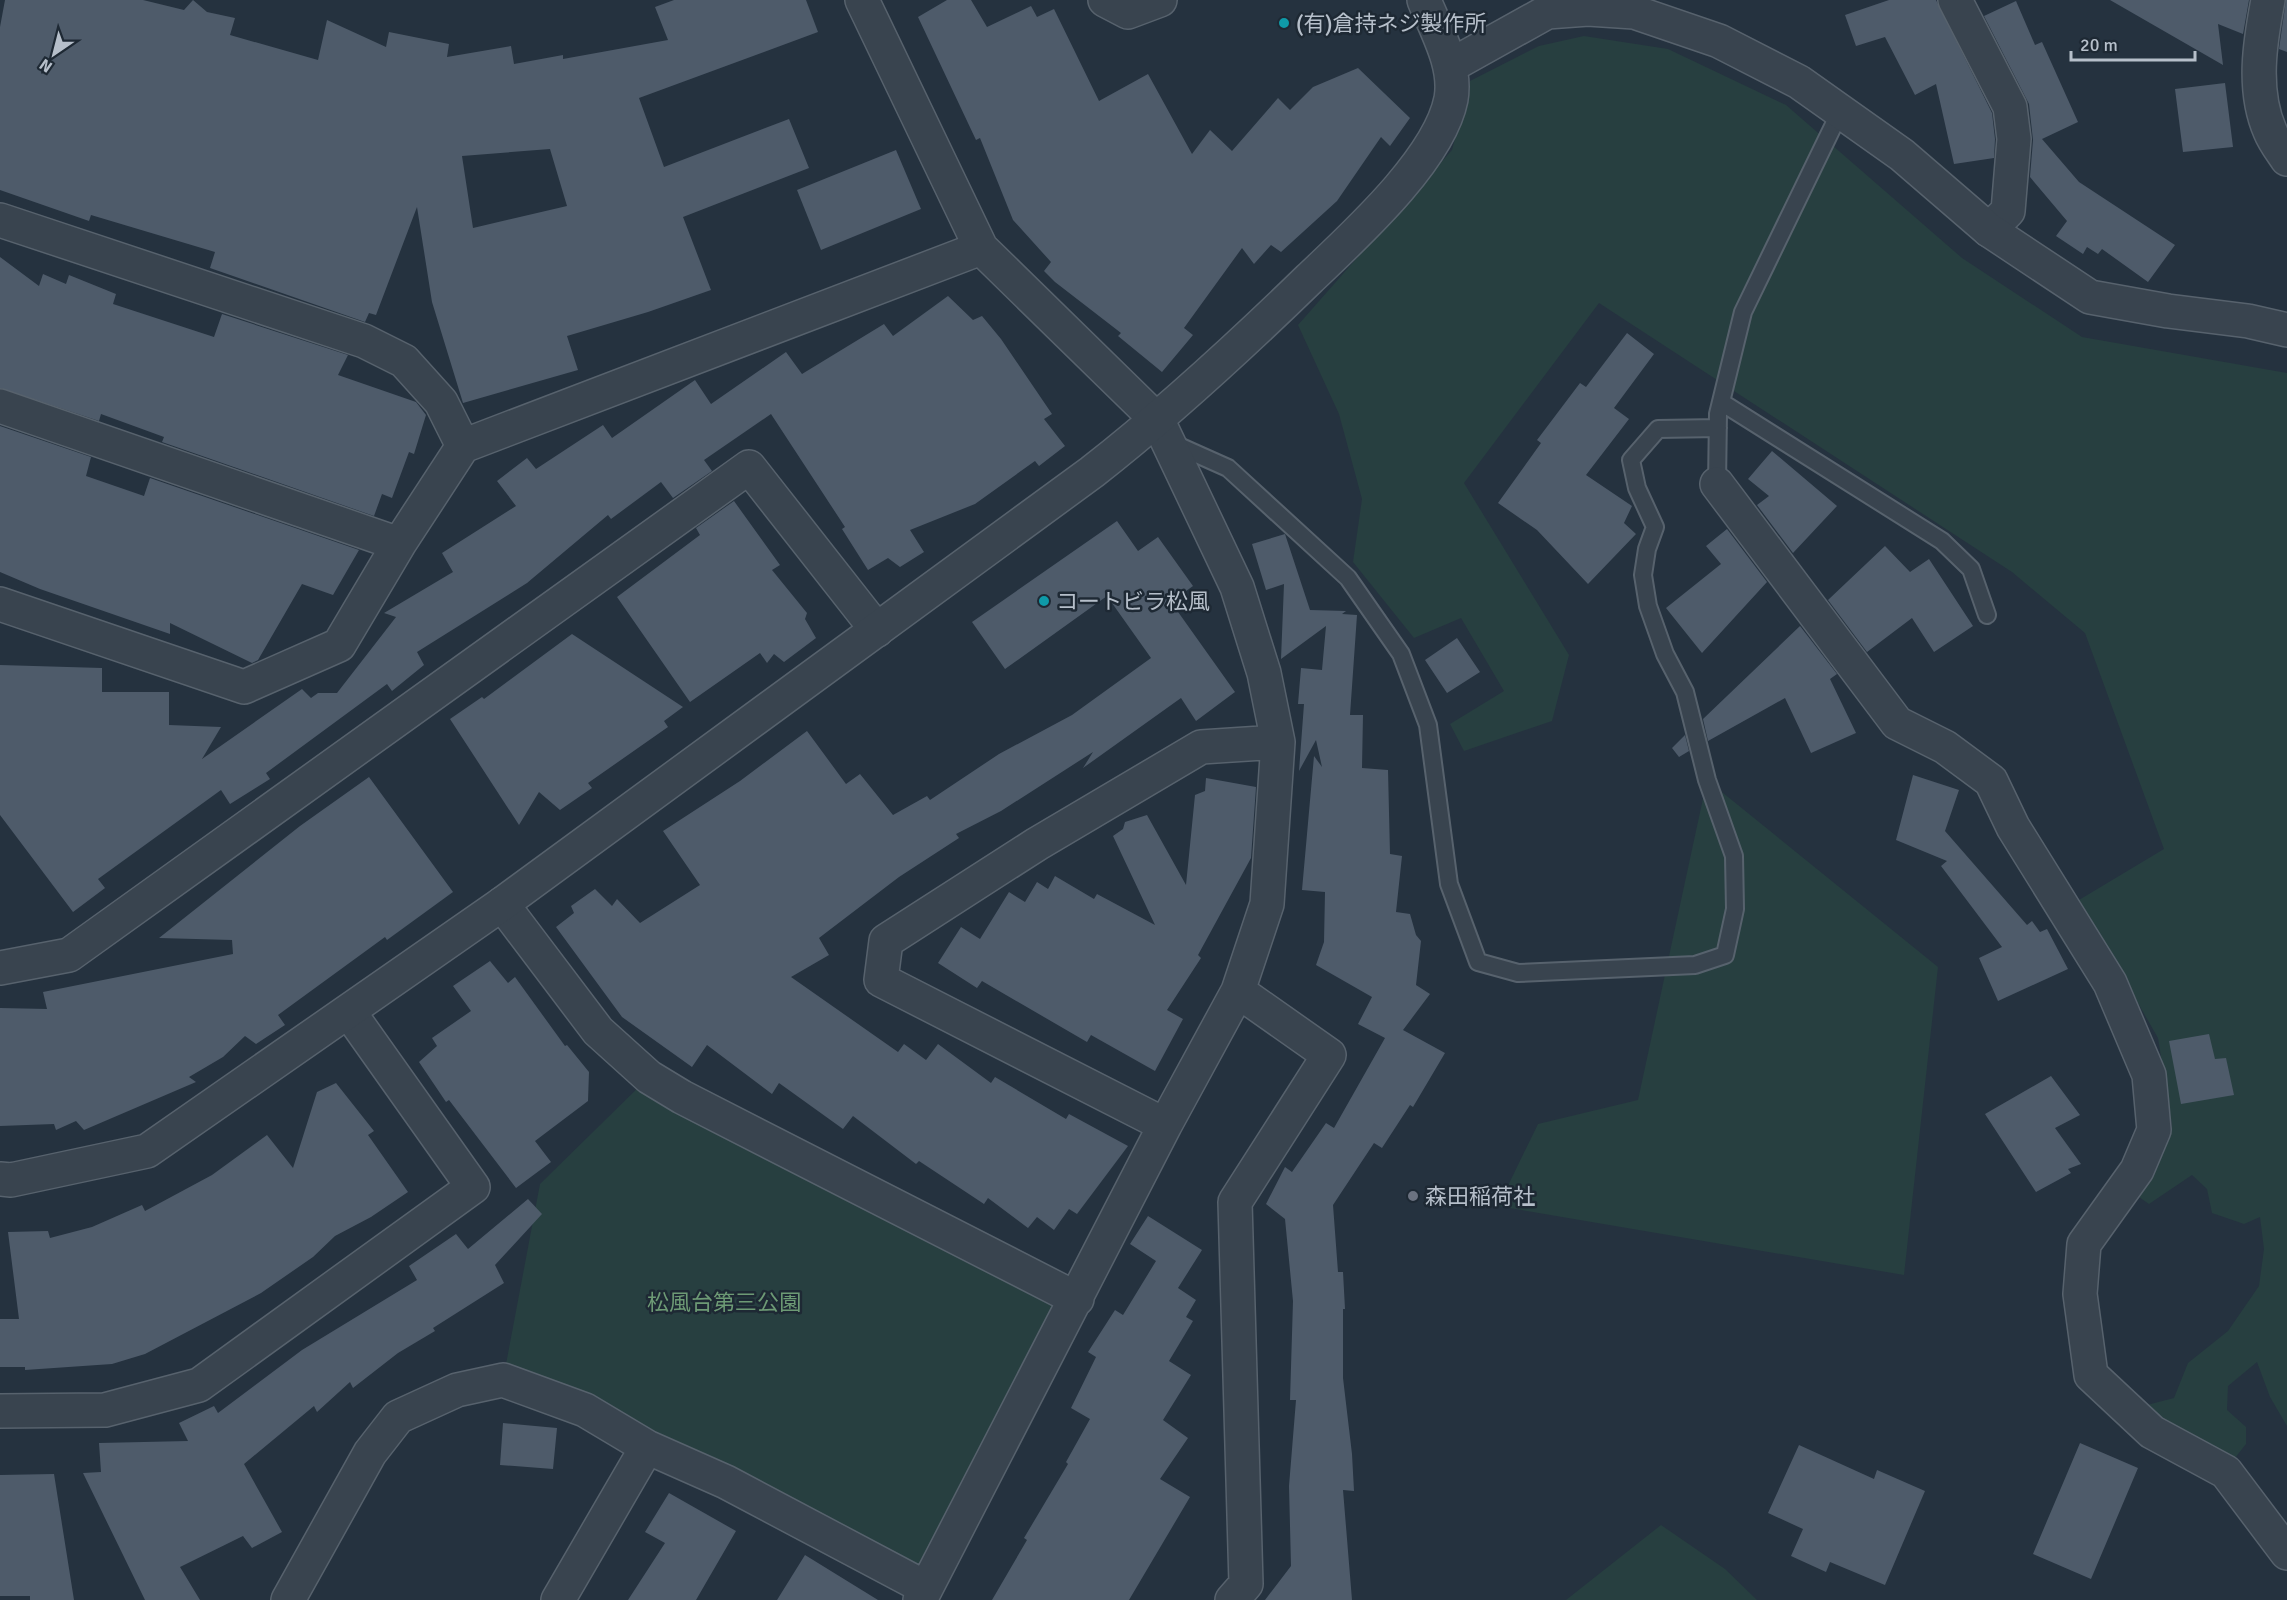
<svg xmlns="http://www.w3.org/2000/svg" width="2287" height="1600" viewBox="0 0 2287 1600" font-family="Signika,'Noto Sans JP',sans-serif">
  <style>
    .green { fill: #273f40 }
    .building { fill: #4e5b6a; fill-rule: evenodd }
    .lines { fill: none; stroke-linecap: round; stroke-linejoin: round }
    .service-casing { stroke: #57626d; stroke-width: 20 }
    .minor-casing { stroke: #57626d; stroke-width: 36 }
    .tertiary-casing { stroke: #57626d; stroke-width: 36 }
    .service { stroke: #39444f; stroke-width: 16 }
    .minor { stroke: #39444f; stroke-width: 33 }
    .tertiary { stroke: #39444f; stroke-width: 33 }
    .culture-dot { fill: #0f9aa8; stroke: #1e2934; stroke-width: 2 }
    .worship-dot { fill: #6b7280; stroke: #1e2934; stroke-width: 2 }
    .labels { text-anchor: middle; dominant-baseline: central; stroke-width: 5; stroke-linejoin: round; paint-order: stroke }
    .poi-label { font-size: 22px; fill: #b6bfca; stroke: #1e2934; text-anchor: start }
    .park-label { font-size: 22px; fill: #6d9a75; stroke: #1e2934 }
  </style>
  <rect width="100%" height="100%" fill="#25323f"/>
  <path class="green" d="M 1584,36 L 1668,49 L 1786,105 L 1962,258 L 2082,337 L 2287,373 L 2287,1426 L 2270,1397 L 2257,1362 L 2228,1386 L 2227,1410 L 2246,1427 L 2246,1444 L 2231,1463 L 2152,1418 L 2147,1405 L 2174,1398 L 2188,1363 L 2228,1331 L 2259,1286 L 2264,1249 L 2260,1217 L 2244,1224 L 2212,1213 L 2207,1189 L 2192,1175 L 2149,1204 L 2136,1195 L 2172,1126 L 2158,1038 L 2079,900 L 2164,849 L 2085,633 L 2012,572 L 1599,303 L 1464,483 L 1569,655 L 1552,721 L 1464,751 L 1450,724 L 1504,691 L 1461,618 L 1414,638 L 1353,562 L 1362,499 L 1339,414 L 1298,325 L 1452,150 L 1470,81 L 1539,46 Z
    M 1707,780 L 1938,967 L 1904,1275 L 1498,1206 L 1538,1124 L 1638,1100 Z
    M 649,1077 L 1077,1299 L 924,1575 L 503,1380 L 540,1184 Z
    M 1661,1525 L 1725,1569 L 1757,1600 L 1566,1600 Z"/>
  <path class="building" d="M 5,0 L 143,0 L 184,10 L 193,0 L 207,12 L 235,18 L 230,35 L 318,60 L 327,20 L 386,47 L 389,32 L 449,44 L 447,57 L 511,46 L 514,64 L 563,55 L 563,59 L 668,40 L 655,7 L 674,0 L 806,0 L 818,32 L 639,98 L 664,167 L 789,119 L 809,168 L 683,217 L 711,290 L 648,312 L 567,336 L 578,370 L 463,403 L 432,302 L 417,207 L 376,315 L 369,313 L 365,322 L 210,268 L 215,252 L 91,215 L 89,221 L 0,190 L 0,27 ZM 550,149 L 567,206 L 473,228 L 462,156 Z
    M 947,0 L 971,0 L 987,27 L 1031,6 L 1037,17 L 1054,9 L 1099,101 L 1148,74 L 1192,154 L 1210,130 L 1232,151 L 1278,98 L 1290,110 L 1313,87 L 1358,68 L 1410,118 L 1390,146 L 1381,137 L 1337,201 L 1281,252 L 1271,245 L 1254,264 L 1242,248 L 1184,328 L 1193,335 L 1162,372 L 1118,336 L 1121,333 L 1055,282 L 1044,271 L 1051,262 L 1013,220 L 980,138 L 976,140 L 918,17 Z
    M 1889,0 L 1936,0 L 1992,113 L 1995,139 L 1994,158 L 1954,164 L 1936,84 L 1915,95 L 1885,37 L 1856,46 L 1845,15 Z
    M 2110,0 L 2249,0 L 2243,34 L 2218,24 L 2223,65 Z
    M 2286,0 L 2287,0 L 2287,52 L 2279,49 Z
    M 2016,1 L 2035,45 L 2042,42 L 2078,122 L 2042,139 L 2079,182 L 2175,245 L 2148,282 L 2102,249 L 2098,254 L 2087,247 L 2083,254 L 2056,236 L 2067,221 L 2030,177 L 2033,140 L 2029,104 L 1984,16 Z
    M 2225,83 L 2233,147 L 2183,152 L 2175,89 Z
    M 896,150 L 921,209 L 821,250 L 797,190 Z
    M 0,257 L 39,286 L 43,274 L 66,284 L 69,275 L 116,294 L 113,304 L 214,337 L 222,314 L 348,355 L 338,375 L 416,402 L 426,415 L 414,454 L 409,452 L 392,498 L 382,494 L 374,516 L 162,442 L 164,437 L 101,414 L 99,421 L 0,388 Z
    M 948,296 L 973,320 L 982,316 L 1001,339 L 1052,414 L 1044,419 L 1065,446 L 1039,466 L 1035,461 L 975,504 L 910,530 L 924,552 L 900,567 L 888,558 L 868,570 L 842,529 L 845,527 L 771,414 L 704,460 L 712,471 L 673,498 L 661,482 L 611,519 L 608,515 L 527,583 L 417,652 L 424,665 L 392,691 L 387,684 L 266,773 L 270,779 L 230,804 L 221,790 L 98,879 L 105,888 L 73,912 L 0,815 L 0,665 L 102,668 L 102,692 L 169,692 L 169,725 L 221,727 L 202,759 L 302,689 L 311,698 L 318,693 L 337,693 L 396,617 L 384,613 L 453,572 L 442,553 L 516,506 L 497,481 L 527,458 L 536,469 L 603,425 L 612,438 L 695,380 L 711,404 L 786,352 L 802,374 L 884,324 L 893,336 Z
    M 1627,333 L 1654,354 L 1614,408 L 1629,419 L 1586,475 L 1632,506 L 1624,523 L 1636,534 L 1588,584 L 1537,530 L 1498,503 L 1541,443 L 1537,440 L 1580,383 L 1586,387 Z
    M 0,426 L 91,457 L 86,476 L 144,496 L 150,478 L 359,550 L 333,595 L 302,584 L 258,660 L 252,663 L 170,623 L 170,634 L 40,589 L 0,572 Z
    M 1772,451 L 1837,506 L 1793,553 L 1757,505 L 1769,496 L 1748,479 Z
    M 734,501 L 780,565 L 772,570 L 807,613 L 805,619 L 816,638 L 784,662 L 774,654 L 767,663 L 760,653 L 690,702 L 617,597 L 700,535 L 696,528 Z
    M 1117,521 L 1138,551 L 1158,537 L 1193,586 L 1171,602 L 1235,692 L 1196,721 L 1181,698 L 1083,768 L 1093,752 L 1001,811 L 956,834 L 959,838 L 899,877 L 819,938 L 829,955 L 791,977 L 898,1052 L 904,1044 L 926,1060 L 938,1044 L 991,1083 L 995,1077 L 1066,1119 L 1069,1114 L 1128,1146 L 1077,1214 L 1069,1209 L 1054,1230 L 1037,1217 L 1028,1228 L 988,1198 L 984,1204 L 919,1161 L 916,1164 L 853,1116 L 843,1129 L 779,1083 L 772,1094 L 707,1045 L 692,1067 L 622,1017 L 556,927 L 574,913 L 571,906 L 595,889 L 612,906 L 617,899 L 640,923 L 700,885 L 663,831 L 740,781 L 807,731 L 846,784 L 860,774 L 893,815 L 927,796 L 930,800 L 999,754 L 1072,715 L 1151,658 L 1107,596 L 1005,669 L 972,622 Z
    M 1727,529 L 1767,582 L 1702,653 L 1666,608 L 1721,564 L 1706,546 Z
    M 1285,534 L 1310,610 L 1346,611 L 1342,614 L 1357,615 L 1350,715 L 1363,715 L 1362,768 L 1388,770 L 1390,854 L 1402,856 L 1396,912 L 1410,914 L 1416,935 L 1421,941 L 1416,985 L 1430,994 L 1403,1030 L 1445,1053 L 1413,1107 L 1410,1105 L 1382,1148 L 1374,1143 L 1333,1205 L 1338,1272 L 1343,1272 L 1345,1309 L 1343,1309 L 1343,1378 L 1352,1454 L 1354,1491 L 1343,1490 L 1352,1600 L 1265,1600 L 1291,1566 L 1289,1486 L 1296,1400 L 1290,1400 L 1293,1301 L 1285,1219 L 1266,1204 L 1285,1167 L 1292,1172 L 1326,1123 L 1334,1128 L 1385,1038 L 1358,1024 L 1372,997 L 1316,965 L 1324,942 L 1325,892 L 1302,890 L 1314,756 L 1322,767 L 1316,740 L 1299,771 L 1304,704 L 1298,704 L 1301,668 L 1322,670 L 1326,626 L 1281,659 L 1284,584 L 1266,590 L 1252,544 Z
    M 1885,546 L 1910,572 L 1929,559 L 1973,626 L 1934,652 L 1912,618 L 1867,652 L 1828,600 Z
    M 1800,626 L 1837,674 L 1830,679 L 1856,733 L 1811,753 L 1785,698 L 1708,741 L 1703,719 Z
    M 572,634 L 683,707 L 664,721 L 668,727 L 588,783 L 592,788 L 560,810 L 539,792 L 519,825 L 450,719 L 482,697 L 484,699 Z
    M 1457,638 L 1480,672 L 1447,693 L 1425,660 Z
    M 1685,735 L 1689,751 L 1679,757 L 1672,748 Z
    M 1913,775 L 1959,790 L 1945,831 L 2027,925 L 2032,921 L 2040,932 L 2047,929 L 2068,969 L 1998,1001 L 1979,958 L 2002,947 L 1941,866 L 1947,861 L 1896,840 Z
    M 369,777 L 453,892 L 387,940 L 385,937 L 278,1015 L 285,1025 L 256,1044 L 245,1036 L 223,1057 L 189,1077 L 196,1082 L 84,1130 L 76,1121 L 56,1130 L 54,1124 L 0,1126 L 0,1008 L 47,1009 L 43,992 L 233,954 L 232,940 L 159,938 L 300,826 Z
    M 1206,778 L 1256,787 L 1251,858 L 1198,955 L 1201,958 L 1167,1010 L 1183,1019 L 1155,1071 L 1091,1035 L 1087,1042 L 982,981 L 977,988 L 938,963 L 961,927 L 980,939 L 1009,892 L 1025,902 L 1037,882 L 1048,889 L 1055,876 L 1094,899 L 1097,894 L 1155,925 L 1113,836 L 1123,829 L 1125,822 L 1147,815 L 1186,885 L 1195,795 L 1205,791 Z
    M 490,961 L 508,983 L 515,977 L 565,1046 L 567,1045 L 589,1072 L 588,1101 L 535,1141 L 551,1162 L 516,1188 L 449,1100 L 446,1102 L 419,1062 L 437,1046 L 432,1038 L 471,1011 L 453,986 Z
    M 2209,1034 L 2215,1059 L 2226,1058 L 2234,1095 L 2181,1104 L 2169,1041 Z
    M 2051,1076 L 2080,1115 L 2055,1128 L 2081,1164 L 2068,1169 L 2071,1173 L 2036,1192 L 1985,1114 Z
    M 336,1083 L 374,1131 L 368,1135 L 408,1192 L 371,1217 L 335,1236 L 313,1257 L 261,1293 L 145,1354 L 112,1364 L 25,1370 L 25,1367 L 0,1367 L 0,1319 L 19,1319 L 8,1232 L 48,1231 L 50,1238 L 92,1227 L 142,1205 L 145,1211 L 212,1175 L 267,1135 L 293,1168 L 317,1092 Z
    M 528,1199 L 542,1214 L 495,1265 L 504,1283 L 433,1328 L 435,1331 L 398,1353 L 353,1388 L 350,1382 L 317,1412 L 314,1406 L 244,1464 L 282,1532 L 252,1548 L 243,1536 L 180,1567 L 200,1600 L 145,1600 L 83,1473 L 101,1472 L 99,1443 L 188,1441 L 179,1423 L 214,1406 L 218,1413 L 302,1350 L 417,1280 L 409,1266 L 456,1234 L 468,1249 Z
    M 1148,1216 L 1202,1250 L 1178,1288 L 1196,1300 L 1186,1317 L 1193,1321 L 1169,1361 L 1191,1375 L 1163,1420 L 1188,1438 L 1160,1479 L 1190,1497 L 1129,1600 L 992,1600 L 1027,1540 L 1024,1538 L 1068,1464 L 1066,1462 L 1090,1419 L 1071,1408 L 1096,1357 L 1088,1352 L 1115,1310 L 1123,1315 L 1156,1261 L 1130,1244 Z
    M 503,1423 L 557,1428 L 553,1469 L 500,1465 Z
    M 2080,1443 L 2138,1468 L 2091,1579 L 2033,1554 Z
    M 1799,1445 L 1874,1479 L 1877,1470 L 1925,1491 L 1885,1585 L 1830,1562 L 1826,1572 L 1791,1556 L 1803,1529 L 1768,1513 Z
    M 54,1474 L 74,1600 L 30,1600 L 30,1596 L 0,1596 L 0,1475 Z
    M 669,1493 L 736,1531 L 696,1600 L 628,1600 L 665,1543 L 645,1532 Z
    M 805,1555 L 878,1600 L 777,1600 Z"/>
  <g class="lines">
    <g class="service-casing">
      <path id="service" d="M 1721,402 L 1942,541 L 1971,569 L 1987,615
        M 1172,443 L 1228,468 L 1348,578 L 1401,654 L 1428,725 L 1449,884 L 1478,962 L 1518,973 L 1695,965 L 1725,955 L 1735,909 L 1734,856 L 1707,780 L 1685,692 L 1665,654 L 1648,606 L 1643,575 L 1647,549 L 1655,527 L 1637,488 L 1631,460 L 1658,429 L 1718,428
        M 1717,484 L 1718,414 L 1743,312 L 1841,110"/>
    </g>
    <g class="minor-casing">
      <path id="minor" d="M 862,0 L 981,248 L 1158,421 L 1237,587 L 1264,673 L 1278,742 L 1267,904 L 1238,991 L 1165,1125 L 920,1600
        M 1105,0 L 1128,12 L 1160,0
        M 1955,0 L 2010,107 L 2014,139 L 2008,211 L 1989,230
        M 2268,0 C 2260,42 2252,90 2270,131 C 2274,141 2281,150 2287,159
        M 0,220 L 364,341 L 404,361 L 441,402 L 463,446
        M 0,406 L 399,544
        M 1717,484 L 1897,723 L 1945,747 L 1991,781 L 2013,827 L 2110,983 L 2149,1075 L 2154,1130 L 2137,1170 L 2084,1244 L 2080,1294 L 2091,1375 L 2152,1432 L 2226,1472 L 2287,1553
        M 0,604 L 244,687 L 339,645 L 399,544 L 463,446 L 981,248
        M 502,904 L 598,1031 L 649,1077 L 682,1097 L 1077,1299
        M 0,968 L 69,955 L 749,467 L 877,630
        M 1165,1125 L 881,980 L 886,941 L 1037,844 L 1201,747 L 1278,742
        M 0,1411 L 105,1410 L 199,1385 L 473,1187 L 349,1012
        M 288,1600 L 370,1453 L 398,1417 L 457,1390 L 503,1380 L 585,1410 L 647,1447 L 726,1482 L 926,1588
        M 558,1600 L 647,1447
        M 1232,1600 L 1246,1584 L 1235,1202 L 1329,1055 L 1238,991"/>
    </g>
    <g class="tertiary-casing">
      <path id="tertiary" d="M 1450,66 L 1547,12 L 1588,9 L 1634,12 L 1719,41 L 1799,82 L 1902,155 L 1989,230 L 2090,297 L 2168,311 L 2248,321 L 2287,330
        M 0,1179 L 11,1180 L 147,1151 L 502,904 L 1092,472 C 1169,412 1239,347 1309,279 C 1353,237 1439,160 1451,99 C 1457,65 1436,30 1424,0"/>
    </g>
    <use href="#service" class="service"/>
    <use href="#minor" class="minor"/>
    <use href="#tertiary" class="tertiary"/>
  </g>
  <g class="culture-dot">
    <circle cx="1284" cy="23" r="6"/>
    <circle cx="1044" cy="601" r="6"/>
  </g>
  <circle class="worship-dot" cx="1413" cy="1196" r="6"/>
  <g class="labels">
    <g class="poi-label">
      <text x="1296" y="23">(有)倉持ネジ製作所</text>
      <text x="1056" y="601">コートビラ松風</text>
      <text x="1425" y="1196">森田稲荷社</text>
    </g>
    <g class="park-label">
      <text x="724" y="1302">松風台第三公園</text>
    </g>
  </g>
  <g transform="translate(54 54) rotate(215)" stroke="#1e2934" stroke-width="4.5" paint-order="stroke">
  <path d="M0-4.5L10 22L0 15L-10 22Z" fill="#b6bfca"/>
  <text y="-9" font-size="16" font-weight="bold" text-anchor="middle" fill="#b6bfca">N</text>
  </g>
  <path d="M2071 51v9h124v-9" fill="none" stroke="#b6bfca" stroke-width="3"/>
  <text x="2080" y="51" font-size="18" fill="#b6bfca" stroke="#1e2934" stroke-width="4.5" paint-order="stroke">20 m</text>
</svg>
